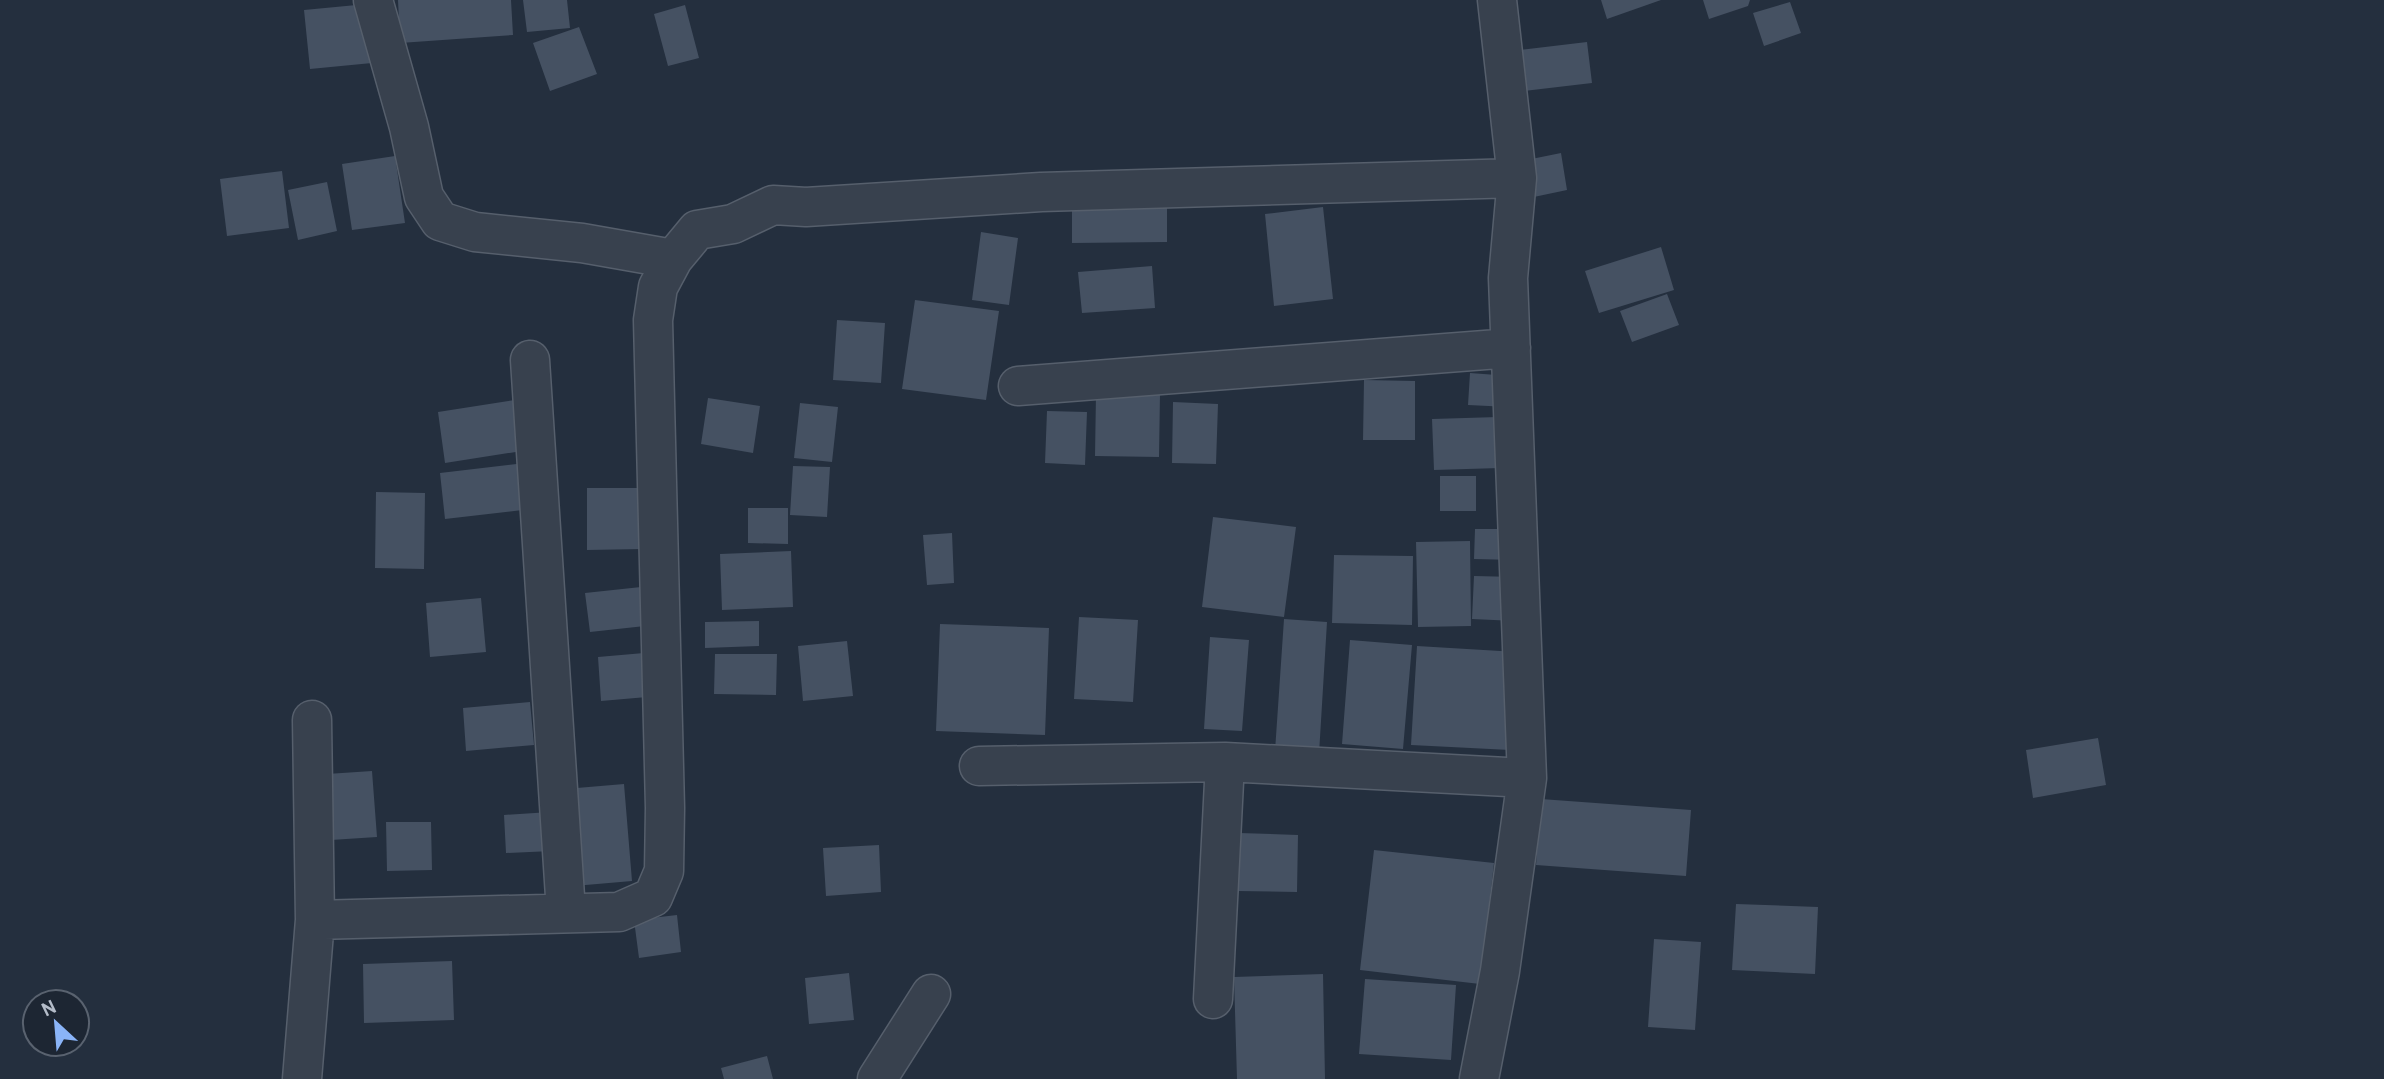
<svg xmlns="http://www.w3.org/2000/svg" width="2384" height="1079" viewBox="0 0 2384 1079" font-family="Overpass,sans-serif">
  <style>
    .building { fill: #455162 }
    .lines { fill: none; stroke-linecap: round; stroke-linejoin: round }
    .minor-casing { stroke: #565f6c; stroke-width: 41 }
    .minor { stroke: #38414e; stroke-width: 38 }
  </style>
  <rect width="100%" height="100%" fill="#242f3e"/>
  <path class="building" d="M 398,0 L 511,0 L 513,35 L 400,43 Z
    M 523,0 L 567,0 L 570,28 L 527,32 Z
    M 1601,0 L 1661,0 L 1607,19 Z
    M 1703,0 L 1750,0 L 1748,6 L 1709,19 Z
    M 1790,2 L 1801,33 L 1764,46 L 1753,13 Z
    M 367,4 L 372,63 L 310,69 L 304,10 Z
    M 685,5 L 699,58 L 668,66 L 654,14 Z
    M 579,27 L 597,74 L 550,91 L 533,43 Z
    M 1587,42 L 1592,83 L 1516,92 L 1511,51 Z
    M 1561,153 L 1567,190 L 1529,198 L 1522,161 Z
    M 395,156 L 405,223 L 352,230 L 342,164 Z
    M 282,171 L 289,228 L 227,236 L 220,179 Z
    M 327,182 L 337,231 L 298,240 L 288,190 Z
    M 1167,199 L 1167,242 L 1072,243 L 1072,200 Z
    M 1323,207 L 1333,299 L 1274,306 L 1265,214 Z
    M 981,232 L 1018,238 L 1009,305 L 972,300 Z
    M 1661,247 L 1674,290 L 1599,313 L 1585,271 Z
    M 1152,266 L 1155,308 L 1082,313 L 1078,272 Z
    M 1667,294 L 1679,325 L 1632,342 L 1620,311 Z
    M 915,300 L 999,311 L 986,400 L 902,389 Z
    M 837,320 L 885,323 L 881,383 L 833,380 Z
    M 1470,373 L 1510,376 L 1509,407 L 1468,405 Z
    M 1364,380 L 1415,381 L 1415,440 L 1363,440 Z
    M 1096,393 L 1160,394 L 1159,457 L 1095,456 Z
    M 708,398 L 760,406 L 753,453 L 701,444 Z
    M 515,400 L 522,451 L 445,463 L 438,412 Z
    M 1173,402 L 1218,404 L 1216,464 L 1172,463 Z
    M 800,403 L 838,407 L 832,462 L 794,458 Z
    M 1047,411 L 1087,412 L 1085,465 L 1045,463 Z
    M 1498,417 L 1500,468 L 1434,470 L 1432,419 Z
    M 525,463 L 531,509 L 445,519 L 440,473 Z
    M 793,466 L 830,467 L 827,517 L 790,515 Z
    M 1440,476 L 1476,476 L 1476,511 L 1440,511 Z
    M 587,488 L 643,488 L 643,549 L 587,550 Z
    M 376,492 L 425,493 L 424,569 L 375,568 Z
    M 748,508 L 788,508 L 788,544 L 748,543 Z
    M 1213,517 L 1296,527 L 1284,617 L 1202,607 Z
    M 1475,529 L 1516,529 L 1515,560 L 1474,559 Z
    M 952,533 L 954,583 L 927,585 L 923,535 Z
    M 1470,541 L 1471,626 L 1418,627 L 1416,542 Z
    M 791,551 L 793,607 L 722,610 L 720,554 Z
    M 1334,555 L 1413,556 L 1412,625 L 1332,623 Z
    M 1474,576 L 1517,577 L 1515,621 L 1472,619 Z
    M 641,587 L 645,626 L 590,632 L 585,593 Z
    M 481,598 L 486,652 L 430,657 L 426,603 Z
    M 1079,617 L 1138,620 L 1133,702 L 1074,699 Z
    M 1284,619 L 1327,622 L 1319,754 L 1275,751 Z
    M 759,621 L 759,646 L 705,648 L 705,622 Z
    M 940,624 L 1049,628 L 1045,735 L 936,731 Z
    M 1210,637 L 1249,640 L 1242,731 L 1204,729 Z
    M 1350,640 L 1412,645 L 1403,749 L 1342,744 Z
    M 847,641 L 853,696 L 803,701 L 798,646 Z
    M 1417,646 L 1517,652 L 1510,750 L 1411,745 Z
    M 644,653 L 647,697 L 601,701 L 598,657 Z
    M 715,654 L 777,654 L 776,695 L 714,694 Z
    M 530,702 L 534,745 L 466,751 L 463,708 Z
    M 2098,738 L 2106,785 L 2033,798 L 2026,750 Z
    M 372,771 L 377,837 L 331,840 L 327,774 Z
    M 624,784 L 632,881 L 574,886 L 565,789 Z
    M 1541,799 L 1691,810 L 1686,876 L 1536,865 Z
    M 550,812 L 552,851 L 506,853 L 504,815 Z
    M 386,822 L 431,822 L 432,870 L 387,871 Z
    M 1239,833 L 1298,835 L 1297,892 L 1237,891 Z
    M 879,845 L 881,892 L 826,896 L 823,848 Z
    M 1374,850 L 1494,863 L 1480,984 L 1360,970 Z
    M 1736,904 L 1818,907 L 1815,974 L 1732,970 Z
    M 677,915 L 681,952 L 639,958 L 634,920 Z
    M 1654,939 L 1701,942 L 1695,1030 L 1648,1027 Z
    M 452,961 L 454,1020 L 364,1023 L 363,964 Z
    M 849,973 L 854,1020 L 809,1024 L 805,978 Z
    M 1323,974 L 1325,1079 L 1237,1079 L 1234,977 Z
    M 1365,979 L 1456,985 L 1451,1060 L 1359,1054 Z
    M 767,1056 L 773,1079 L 724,1079 L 721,1068 Z"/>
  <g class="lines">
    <g class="minor-casing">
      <path id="minor" d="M 373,0 L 409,127 L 424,197 L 440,221 L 475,232 L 582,243 L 673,259
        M 530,360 L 566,912
        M 1018,386 L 1511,348
        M 979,766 L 1225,762 L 1527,778
        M 315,920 L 619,912 L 653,897 L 664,871 L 665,808 L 653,320 L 658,287 L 673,259 L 697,230 L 733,224 L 773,205 L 806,207 L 1041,192 L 1517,178
        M 1213,999 L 1225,762
        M 302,1079 L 315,920 L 312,720
        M 877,1079 L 931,994
        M 1479,1079 L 1500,971 L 1527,778 L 1508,278 L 1517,178 L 1497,0"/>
    </g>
    <use href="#minor" class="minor"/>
  </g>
  <g transform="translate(56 1023) rotate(334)"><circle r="33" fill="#1d2633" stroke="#59626f" stroke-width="2"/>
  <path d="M0-5L12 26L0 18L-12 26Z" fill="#8ab4f8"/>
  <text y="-10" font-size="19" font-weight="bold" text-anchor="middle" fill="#b4bcc9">N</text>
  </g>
</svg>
